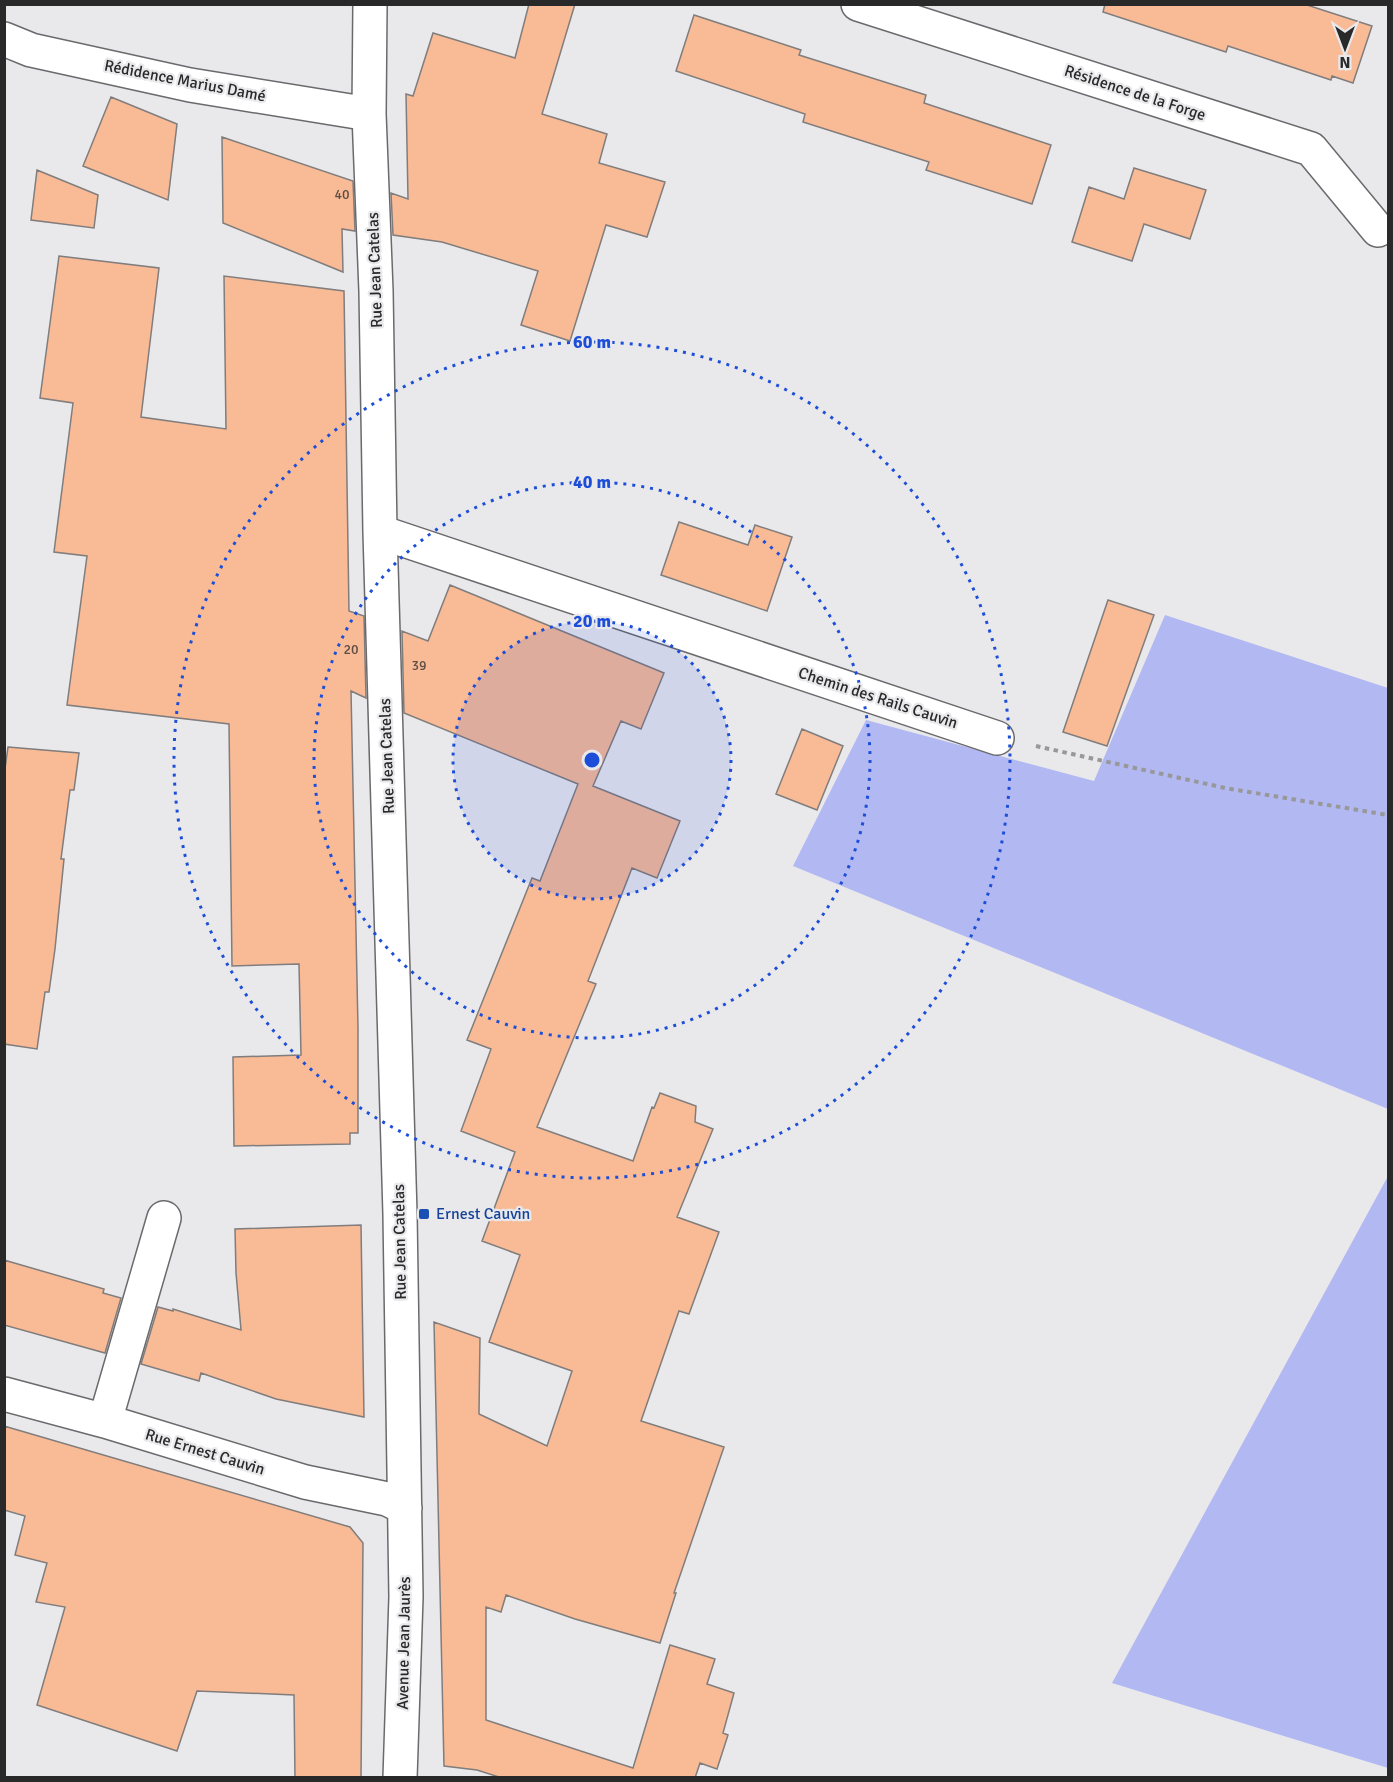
<svg xmlns="http://www.w3.org/2000/svg" width="1393" height="1782" viewBox="0 0 1393 1782" font-family="Signika,sans-serif">
  <style>
    .green { fill: #b2b8f2 }
    .building { fill: #f9ba96; stroke: #807d7c; stroke-width: 1.5 }
    .lines { fill: none; stroke-linecap: round; stroke-linejoin: round }
    .minor-casing { stroke: #6a6a6d; stroke-width: 36 }
    .path { stroke: #98989a; stroke-width: 4; stroke-dasharray: 4.5 4.5; stroke-linecap: butt }
    .minor { stroke: #fff; stroke-width: 33 }
    .ring { fill: none; stroke: #1d4ed8; stroke-width: 3; stroke-dasharray: 3 6 }
    .transit-dot { fill: #1a4fb4; stroke: #e9e9ec; stroke-width: 2 }
    .labels { text-anchor: middle; dominant-baseline: central; stroke-width: 4.5; stroke-linejoin: round; paint-order: stroke }
    .number-label { font-size: 14px; fill: #5d4d45 }
    .street-label { font-size: 16px; fill: #29292a; stroke: #e9e9ec }
    .transit-label { font-size: 16px; fill: #164399; stroke: #e9e9ec; text-anchor: start }
    .centre { fill: #1d4ed8; stroke: #e9e9ec; stroke-width: 3 }
    .ring-label { font-size: 18px; text-anchor: middle; font-weight: bold; fill: #1d4ed8; stroke: #e9e9ec; stroke-width: 4.5; stroke-linejoin: round; paint-order: stroke }
  </style>
  <rect width="100%" height="100%" fill="#e9e9ec"/>
  <path class="green" d="M 1165,615 L 1388,688 L 1388,1109 L 793,866 L 866,720 L 1094,781 Z
    M 1388,1176 L 1388,1768 L 1112,1683 Z"/>
  <path class="building" d="M 529,4 L 575,4 L 542,114 L 607,134 L 599,163 L 665,182 L 647,237 L 606,225 L 570,341 L 521,325 L 538,271 L 442,242 L 393,235 L 391,193 L 408,199 L 406,94 L 413,96 L 433,33 L 515,58 Z
    M 1105,4 L 1304,4 L 1372,26 L 1353,83 L 1332,76 L 1331,80 L 1228,46 L 1226,52 L 1103,12 Z
    M 694,15 L 801,50 L 799,55 L 926,95 L 924,103 L 1051,145 L 1032,204 L 926,170 L 929,162 L 803,122 L 805,114 L 676,71 Z
    M 111,97 L 177,124 L 168,200 L 83,166 Z
    M 222,137 L 353,181 L 355,231 L 342,229 L 343,272 L 223,223 Z
    M 1134,168 L 1206,190 L 1190,239 L 1144,224 L 1132,261 L 1072,242 L 1089,187 L 1124,199 Z
    M 37,170 L 98,195 L 94,228 L 31,220 Z
    M 59,256 L 159,268 L 141,417 L 226,429 L 224,276 L 344,291 L 349,611 L 364,616 L 366,698 L 351,691 L 358,1028 L 358,1133 L 350,1133 L 350,1144 L 234,1146 L 233,1057 L 301,1055 L 299,964 L 232,966 L 229,724 L 67,705 L 87,556 L 54,552 L 73,403 L 40,398 Z
    M 679,522 L 748,545 L 755,525 L 792,537 L 767,611 L 661,575 Z
    M 450,585 L 664,673 L 641,729 L 621,721 L 593,786 L 680,821 L 657,878 L 632,868 L 588,981 L 596,984 L 537,1127 L 633,1161 L 652,1107 L 654,1108 L 660,1093 L 696,1106 L 695,1122 L 713,1129 L 677,1217 L 719,1232 L 689,1314 L 679,1311 L 641,1421 L 724,1447 L 674,1593 L 676,1593 L 660,1643 L 575,1619 L 506,1595 L 501,1612 L 486,1607 L 486,1720 L 633,1768 L 670,1645 L 715,1659 L 707,1684 L 734,1693 L 723,1733 L 728,1735 L 717,1769 L 700,1763 L 695,1778 L 502,1778 L 477,1770 L 444,1766 L 434,1322 L 480,1338 L 479,1414 L 547,1446 L 572,1371 L 489,1342 L 520,1255 L 482,1241 L 515,1152 L 461,1131 L 491,1049 L 467,1040 L 532,878 L 540,881 L 578,784 L 404,713 L 402,631 L 428,641 Z
    M 1108,600 L 1154,615 L 1107,746 L 1063,732 Z
    M 802,729 L 843,746 L 817,810 L 776,794 Z
    M 8,747 L 79,753 L 74,790 L 70,790 L 61,859 L 64,859 L 55,949 L 49,992 L 45,992 L 37,1049 L 4,1044 L 4,776 Z
    M 361,1225 L 364,1417 L 276,1399 L 201,1373 L 199,1381 L 141,1364 L 158,1307 L 173,1311 L 173,1309 L 241,1330 L 236,1273 L 235,1229 Z
    M 4,1260 L 104,1289 L 103,1293 L 121,1298 L 105,1353 L 4,1325 Z
    M 4,1426 L 350,1527 L 363,1543 L 361,1778 L 295,1778 L 294,1695 L 197,1691 L 177,1751 L 37,1705 L 65,1607 L 36,1602 L 47,1563 L 15,1555 L 25,1516 L 4,1510 Z"/>
  <g class="lines">
    <g class="minor-casing">
      <path id="minor" d="M 370,4 L 369,114 L 376,291 L 380,532 L 400,1214 L 406,1597 L 400,1778
        M 858,4 L 1311,149 L 1378,230
        M 4,39 L 31,50 L 190,85 L 369,114
        M 380,532 L 997,738
        M 4,1394 L 105,1421 L 305,1482 L 387,1499 L 405,1508
        M 105,1421 L 164,1218"/>
    </g>
    <path class="path" d="M 1036,746 L 1225,788 L 1388,815"/>
    <use href="#minor" class="minor"/>
  </g>
  <circle cx="592" cy="760" r="139" fill="#1d4ed8" fill-opacity=".12"/>
  <g class="ring">
    <circle cx="592" cy="760" r="139"/>
    <circle cx="592" cy="760" r="278"/>
    <circle cx="592" cy="760" r="418"/>
  </g>
  <rect class="transit-dot" x="418" y="1208" width="12" height="12" rx="3"/>
  <g class="labels">
    <g class="number-label">
      <text x="342" y="194">40</text>
      <text x="351" y="649">20</text>
      <text x="419" y="665">39</text>
    </g>
    <g class="street-label">
      <text transform="translate(185 81) rotate(11)">Rédidence Marius Damé</text>
      <text transform="translate(1135 93) rotate(18)">Résidence de la Forge</text>
      <text transform="translate(375 270) rotate(-92)">Rue Jean Catelas</text>
      <text transform="translate(878 698) rotate(18)">Chemin des Rails Cauvin</text>
      <text transform="translate(387 756) rotate(-92)">Rue Jean Catelas</text>
      <text transform="translate(400 1242) rotate(-91)">Rue Jean Catelas</text>
      <text transform="translate(205 1452) rotate(17)">Rue Ernest Cauvin</text>
      <text transform="translate(404 1643) rotate(-89)">Avenue Jean Jaurès</text>
    </g>
    <g class="transit-label">
      <text x="436" y="1214">Ernest Cauvin</text>
    </g>
  </g>
  <circle cx="592" cy="760" r="9" class="centre"/>
  <g class="ring-label">
    <text x="592" y="348">60 m</text>
    <text x="592" y="488">40 m</text>
    <text x="592" y="627">20 m</text>
  </g>
  <rect width="1393" height="1782" fill="none" stroke="#29292a" stroke-width="12"/>
  <g transform="translate(1345 48) rotate(180)" stroke="#e9e9ec" stroke-width="4.5" paint-order="stroke">
  <path d="M0-4.5L10 22L0 15L-10 22Z" fill="#29292a"/>
  <text y="-9" font-size="16" font-weight="bold" text-anchor="middle" fill="#29292a">N</text>
  </g>
</svg>
